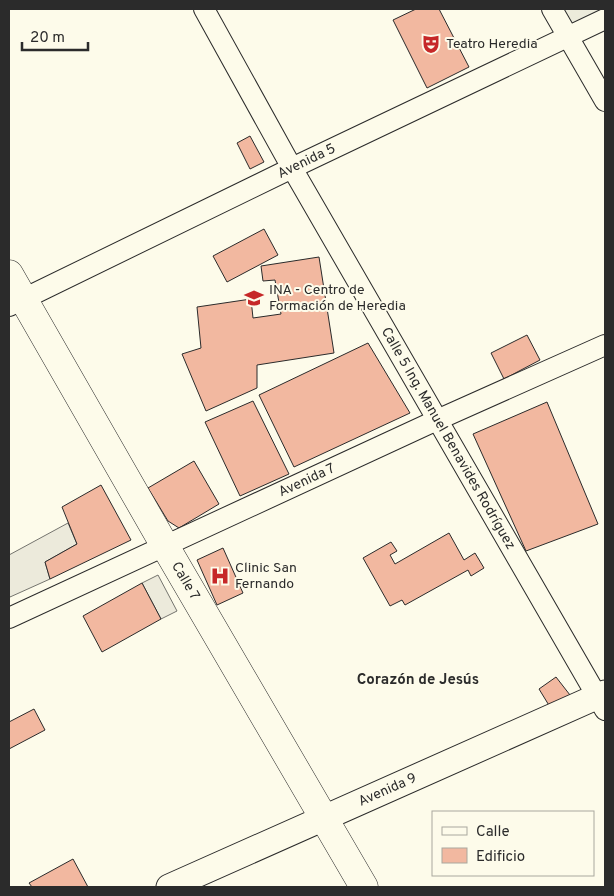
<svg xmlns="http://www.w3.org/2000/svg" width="614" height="896" viewBox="0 0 614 896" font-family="Overpass,sans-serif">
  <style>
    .green { fill: #ecebdb; stroke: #74746e }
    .parking { fill: #eceadb; stroke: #74746e }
    .building { fill: #f2b8a0; stroke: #2b2b2b }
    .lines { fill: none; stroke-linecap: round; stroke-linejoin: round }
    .minor-casing { stroke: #2b2b2b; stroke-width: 22 }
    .tertiary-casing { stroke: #2b2b2b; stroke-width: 27 }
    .secondary-casing { stroke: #2b2b2b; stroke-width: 29 }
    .minor { stroke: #fdfbea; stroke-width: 20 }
    .tertiary { stroke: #fdfbea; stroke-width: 25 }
    .secondary { stroke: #fdfbea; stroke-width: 28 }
    .labels { text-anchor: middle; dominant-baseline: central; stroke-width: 4; stroke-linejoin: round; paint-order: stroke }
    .poi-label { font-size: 14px; fill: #2b2b2b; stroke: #fdfbea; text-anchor: start }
    .street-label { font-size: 14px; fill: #2b2b2b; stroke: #fdfbea }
    .neighbourhood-label { font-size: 15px; font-weight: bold; fill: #2b2b2b; stroke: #fdfbea }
  </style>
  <rect width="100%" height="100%" fill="#fdfbea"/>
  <path class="green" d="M 563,9 L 605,9 L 605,10 L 573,26 Z"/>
  <path class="parking" d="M 68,523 L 77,544 L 45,562 L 50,579 L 10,597 L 9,595 L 9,555 Z
    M 158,575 L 177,611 L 161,619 L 142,583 Z"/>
  <path class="building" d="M 416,9 L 439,9 L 469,67 L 427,88 L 393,20 Z
    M 250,136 L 264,162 L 250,169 L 237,143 Z
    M 264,229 L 278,255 L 227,282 L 213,256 Z
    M 319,257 L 334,353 L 257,365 L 257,388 L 206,411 L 182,354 L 201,348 L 197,307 L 251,299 L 253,318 L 281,314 L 275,280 L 263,281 L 261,266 Z
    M 527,335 L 540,360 L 504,379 L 491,353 Z
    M 368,343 L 410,413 L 294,467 L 259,395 Z
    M 253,401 L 289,474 L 240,496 L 205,422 Z
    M 547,402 L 598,524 L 526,551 L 473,434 Z
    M 194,461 L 219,504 L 179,528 L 168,521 L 148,488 Z
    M 101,485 L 131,540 L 50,579 L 45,562 L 77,544 L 62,507 Z
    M 449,533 L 464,560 L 475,553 L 484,568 L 471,576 L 468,570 L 405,605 L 402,600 L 390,606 L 363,558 L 391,542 L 397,551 L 390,555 L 395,564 Z
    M 223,548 L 243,593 L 217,605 L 197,560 Z
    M 142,583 L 161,619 L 102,652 L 83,616 Z
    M 556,677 L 570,695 L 550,707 L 539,689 Z
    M 34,709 L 45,730 L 9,749 L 9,722 Z
    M 73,859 L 88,887 L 32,887 L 29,883 Z"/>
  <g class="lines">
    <g class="minor-casing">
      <g id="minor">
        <path id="s1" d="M 204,9 L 292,168 L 605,710"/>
        <path d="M 552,9 L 605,101"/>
        <path id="s2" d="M 9,306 L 292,168 L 605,19"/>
        <path id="s3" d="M 9,618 L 437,420 L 605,345"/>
      </g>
    </g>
    <g class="tertiary-casing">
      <g id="tertiary">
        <path id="s4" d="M 169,887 L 605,693"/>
      </g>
    </g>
    <g class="secondary-casing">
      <g id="secondary">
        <path id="s5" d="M 9,274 L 165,546 L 364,887"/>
      </g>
    </g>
    <use href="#minor" class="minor"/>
    <use href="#tertiary" class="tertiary"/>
    <use href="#secondary" class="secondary"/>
  </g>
  <defs>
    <g id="theatre-bare" transform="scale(1.5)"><path d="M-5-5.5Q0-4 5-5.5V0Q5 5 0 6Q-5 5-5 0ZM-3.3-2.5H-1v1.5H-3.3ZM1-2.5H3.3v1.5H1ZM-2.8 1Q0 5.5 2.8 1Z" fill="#c62828" stroke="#fdfbea" stroke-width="2.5" paint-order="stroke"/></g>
    <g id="university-bare" transform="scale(1.5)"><path d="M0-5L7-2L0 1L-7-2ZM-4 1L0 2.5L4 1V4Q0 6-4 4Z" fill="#c62828" stroke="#fdfbea" stroke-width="2.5" paint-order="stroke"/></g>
    <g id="hospital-bare" transform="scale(1.5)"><path d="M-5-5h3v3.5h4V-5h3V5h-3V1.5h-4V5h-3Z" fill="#c62828" stroke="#fdfbea" stroke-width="2.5" paint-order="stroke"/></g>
  </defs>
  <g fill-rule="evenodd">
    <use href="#theatre-bare" x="431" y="44"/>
    <use href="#university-bare" x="254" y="298"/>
    <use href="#hospital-bare" x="220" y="576"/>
  </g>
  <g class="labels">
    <g class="poi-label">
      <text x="446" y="44">Teatro Heredia</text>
      <text x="269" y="290">INA - Centro de<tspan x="269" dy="16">Formación de Heredia</tspan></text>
      <text x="235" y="568">Clinic San<tspan x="235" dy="16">Fernando</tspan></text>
    </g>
    <g class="street-label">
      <text stroke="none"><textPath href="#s2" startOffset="331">Avenida 5</textPath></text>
      <text stroke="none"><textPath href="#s1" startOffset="494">Calle 5 Ing. Manuel Benavides Rodríguez</textPath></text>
      <text stroke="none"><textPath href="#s3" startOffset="328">Avenida 7</textPath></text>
      <text stroke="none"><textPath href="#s5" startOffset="354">Calle 7</textPath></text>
      <text stroke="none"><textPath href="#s4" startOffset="239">Avenida 9</textPath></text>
    </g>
    <g class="neighbourhood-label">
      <text x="418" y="680">Corazón de Jesús</text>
    </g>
  </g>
  <rect width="614" height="896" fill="none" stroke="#2b2b2b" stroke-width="20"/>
  <rect x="432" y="811" width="162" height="65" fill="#fdfbea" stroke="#a9a89e"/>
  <rect x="442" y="827" width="25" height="8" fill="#fdfbea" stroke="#a9a89e"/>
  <text x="476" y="836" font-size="15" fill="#2b2b2b">Calle</text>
  <rect x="442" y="848" width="25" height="15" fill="#f2b8a0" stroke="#a9a89e"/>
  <text x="476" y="861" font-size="15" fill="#2b2b2b">Edificio</text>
  <path d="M22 42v8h66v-8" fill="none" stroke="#2b2b2b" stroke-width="2.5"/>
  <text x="30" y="42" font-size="15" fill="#2b2b2b" stroke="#fdfbea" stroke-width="4" paint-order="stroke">20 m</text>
</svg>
